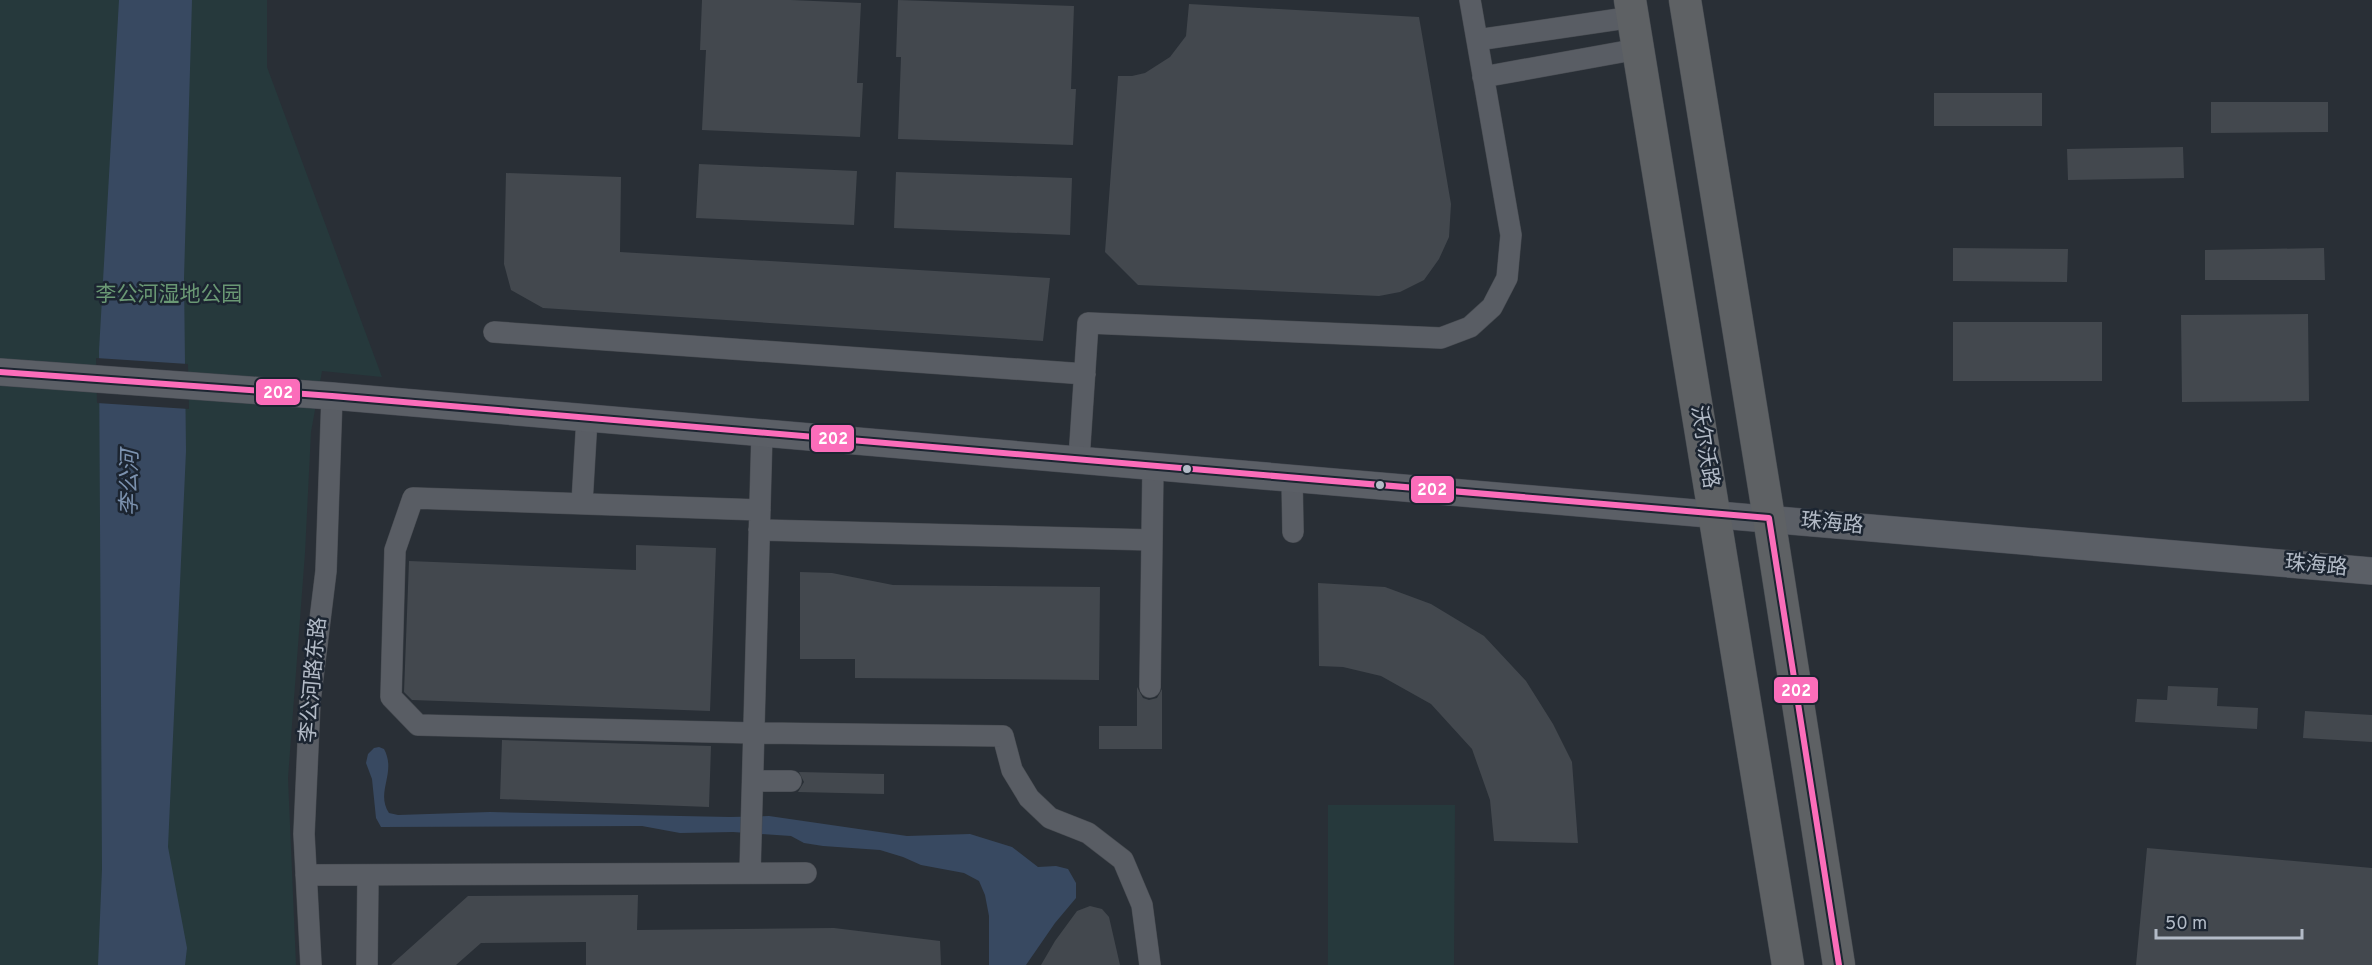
<svg xmlns="http://www.w3.org/2000/svg" width="2372" height="965" viewBox="0 0 2372 965" font-family="Overpass,'Noto Sans SC',sans-serif">
  <style>
    .green { fill: #26393c }
    .water { fill: #384961 }
    .pier { fill: #292f36 }
    .building { fill: #43484e }
    .lines { fill: none; stroke-linecap: round; stroke-linejoin: round }
    .minor-casing { stroke: #474b51; stroke-width: 22 }
    .major-casing { stroke: #474b53; stroke-width: 28 }
    .highway-casing { stroke: #464b51; stroke-width: 33 }
    .minor { stroke: #595d64; stroke-width: 21 }
    .major { stroke: #5b5f66; stroke-width: 27 }
    .highway { stroke: #5e6164; stroke-width: 32 }
    .bus-1-casing { stroke: #1c2531; stroke-width: 10 }
    .bus-1 { stroke: #fb6dba; stroke-width: 6 }
    .bus-dot { fill: #b3bbc7; stroke: #1c2531; stroke-width: 2 }
    .labels { text-anchor: middle; dominant-baseline: central; stroke-width: 5; stroke-linejoin: round; paint-order: stroke }
    .park-label { font-size: 21px; fill: #6a9874; stroke: #1c2531 }
    .street-label { font-size: 21px; fill: #b3bbc7; stroke: #1c2531 }
    .water-label { font-size: 22px; font-style: italic; fill: #7c92af; stroke: #1c2531 }
    .line-badge { stroke: #1c2531; stroke-width: 2 }
    .badge-label { font-size: 16px; text-anchor: middle; font-weight: bold; fill: #fff }
  </style>
  <rect width="100%" height="100%" fill="#292f36"/>
  <path class="green" d="M 0,0 L 267,0 L 267,67 L 382,377 L 322,371 L 311,432 L 305,553 L 288,778 L 296,965 L 0,965 Z
    M 1328,805 L 1455,805 L 1454,965 L 1328,965 Z"/>
  <path class="water" d="M 119,0 L 192,0 L 184,278 L 186,451 L 168,847 L 187,948 L 185,965 L 98,965 L 102,869 L 99,351 Z
    M 379,747 L 384,749 C 397,773 375,792 389,813 L 398,815 L 490,812 L 730,817 L 769,816 L 907,836 L 970,834 L 1012,847 L 1038,867 L 1056,866 L 1068,869 L 1076,883 L 1076,898 L 1055,923 L 1026,965 L 989,965 L 989,916 L 985,895 L 979,881 L 964,873 L 921,865 L 903,857 L 880,850 L 823,846 L 804,843 L 791,836 L 733,832 L 680,833 L 642,826 L 381,827 L 376,818 L 372,779 L 366,763 L 368,754 L 374,748 Z"/>
  <path class="pier" d="M 96,358 L 188,364 L 189,409 L 97,403 Z"/>
  <path class="building" d="M 702,0 L 791,0 L 861,3 L 857,83 L 863,83 L 860,137 L 702,130 L 706,50 L 700,50 Z
    M 898,0 L 1074,6 L 1071,89 L 1076,89 L 1073,145 L 898,139 L 901,57 L 896,57 Z
    M 1189,4 L 1419,17 L 1451,204 L 1449,237 L 1439,259 L 1424,280 L 1400,292 L 1379,296 L 1138,285 L 1105,252 L 1118,76 L 1132,76 L 1145,73 L 1170,57 L 1186,36 Z
    M 1934,93 L 2042,93 L 2042,126 L 1934,126 Z
    M 2211,102 L 2328,102 L 2328,132 L 2211,133 Z
    M 2183,147 L 2184,178 L 2068,180 L 2067,149 Z
    M 699,164 L 857,171 L 854,225 L 696,218 Z
    M 896,172 L 1072,178 L 1070,235 L 894,228 Z
    M 506,173 L 621,177 L 620,252 L 1050,278 L 1043,341 L 543,308 L 511,290 L 504,264 Z
    M 1953,248 L 2068,249 L 2067,282 L 1953,281 Z
    M 2324,248 L 2325,280 L 2205,280 L 2205,250 Z
    M 2308,314 L 2309,401 L 2182,402 L 2181,315 Z
    M 1953,322 L 2102,322 L 2102,381 L 1953,381 Z
    M 636,545 L 716,548 L 710,711 L 412,700 L 404,692 L 409,561 L 636,570 Z
    M 800,572 L 832,573 L 893,585 L 1100,587 L 1099,680 L 855,678 L 855,659 L 800,659 Z
    M 1318,583 L 1385,587 L 1431,604 L 1484,636 L 1526,681 L 1553,724 L 1572,762 L 1578,843 L 1494,841 L 1490,800 L 1472,749 L 1431,704 L 1381,676 L 1343,667 L 1319,666 Z
    M 2168,686 L 2218,688 L 2217,706 L 2258,708 L 2257,729 L 2135,722 L 2137,699 L 2167,700 Z
    M 1137,687 L 1143,698 L 1149,700 L 1157,698 L 1162,689 L 1162,749 L 1099,749 L 1099,726 L 1137,726 Z
    M 2305,711 L 2372,715 L 2372,742 L 2303,738 Z
    M 502,740 L 711,746 L 709,807 L 500,799 Z
    M 799,772 L 884,774 L 884,794 L 798,792 L 804,782 Z
    M 2147,848 L 2372,868 L 2372,965 L 2136,965 Z
    M 638,895 L 637,930 L 834,928 L 940,941 L 941,965 L 586,965 L 586,942 L 481,943 L 456,965 L 391,965 L 468,896 Z
    M 1090,906 L 1102,909 L 1109,917 L 1120,965 L 1041,965 L 1055,941 L 1077,911 Z"/>
  <g class="lines">
    <g class="minor-casing">
      <path id="minor" d="M 1477,40 L 1633,17
        M 1483,77 L 1638,49
        M 494,332 L 1085,374
        M 1079,459 L 1088,323 L 1441,338 L 1470,327 L 1492,307 L 1507,278 L 1511,235 L 1470,0
        M 1292,478 L 1293,532
        M 582,503 L 587,418
        M 760,510 L 413,498 L 395,550 L 391,697 L 418,725 L 754,733 L 1003,736 L 1012,770 L 1029,798 L 1050,818 L 1088,833 L 1123,860 L 1142,905 L 1150,965
        M 759,530 L 1152,540
        M 1150,687 L 1153,465
        M 753,781 L 791,781
        M 750,873 L 762,432
        M 306,875 L 806,873
        M 311,965 L 304,834 L 310,701 L 326,571 L 332,396
        M 367,965 L 368,875"/>
    </g>
    <g class="major-casing">
      <path id="major" d="M 0,372 L 332,396 L 2372,571"/>
    </g>
    <g class="highway-casing">
      <path id="highway" d="M 1630,0 L 1788,965
        M 1685,0 L 1769,518 L 1839,965"/>
    </g>
    <use href="#minor" class="minor"/>
    <use href="#major" class="major"/>
    <use href="#highway" class="highway"/>
    <g class="bus-1-casing">
      <path id="bus-1" d="M 0,372 L 332,396 L 1769,518 L 1839,965"/>
    </g>
    <use href="#bus-1" class="bus-1"/>
  </g>
  <g class="bus-dot">
    <circle cx="1187" cy="469" r="5"/>
    <circle cx="1380" cy="485" r="5"/>
  </g>
  <g class="labels">
    <g class="park-label">
      <text x="169" y="295">李公河湿地公园</text>
    </g>
    <g class="street-label">
      <text transform="translate(1704 447) rotate(81)">沃尔沃路</text>
      <text transform="translate(1832 524) rotate(5)">珠海路</text>
      <text transform="translate(2316 566) rotate(5)">珠海路</text>
      <text transform="translate(314 680) rotate(-85)">李公河路东路</text>
    </g>
    <g class="water-label">
      <text transform="translate(131 483) rotate(-89)">李公河</text>
    </g>
  </g>
  <g class="line-badge">
    <rect x="255" y="378" width="46" height="28" rx="6" fill="#fb6dba"/>
    <rect x="810" y="424" width="45" height="29" rx="6" fill="#fb6dba"/>
    <rect x="1410" y="475" width="45" height="29" rx="6" fill="#fb6dba"/>
    <rect x="1773" y="676" width="46" height="28" rx="6" fill="#fb6dba"/>
  </g>
  <g class="badge-label">
    <text x="278" y="398">202</text>
    <text x="833" y="444">202</text>
    <text x="1432" y="495">202</text>
    <text x="1796" y="696">202</text>
  </g>
  <path d="M2156 929v9h146v-9" fill="none" stroke="#b3bbc7" stroke-width="3"/>
  <text x="2165" y="929" font-size="18" fill="#b3bbc7" stroke="#1c2531" stroke-width="4.5" paint-order="stroke">50 m</text>
</svg>
